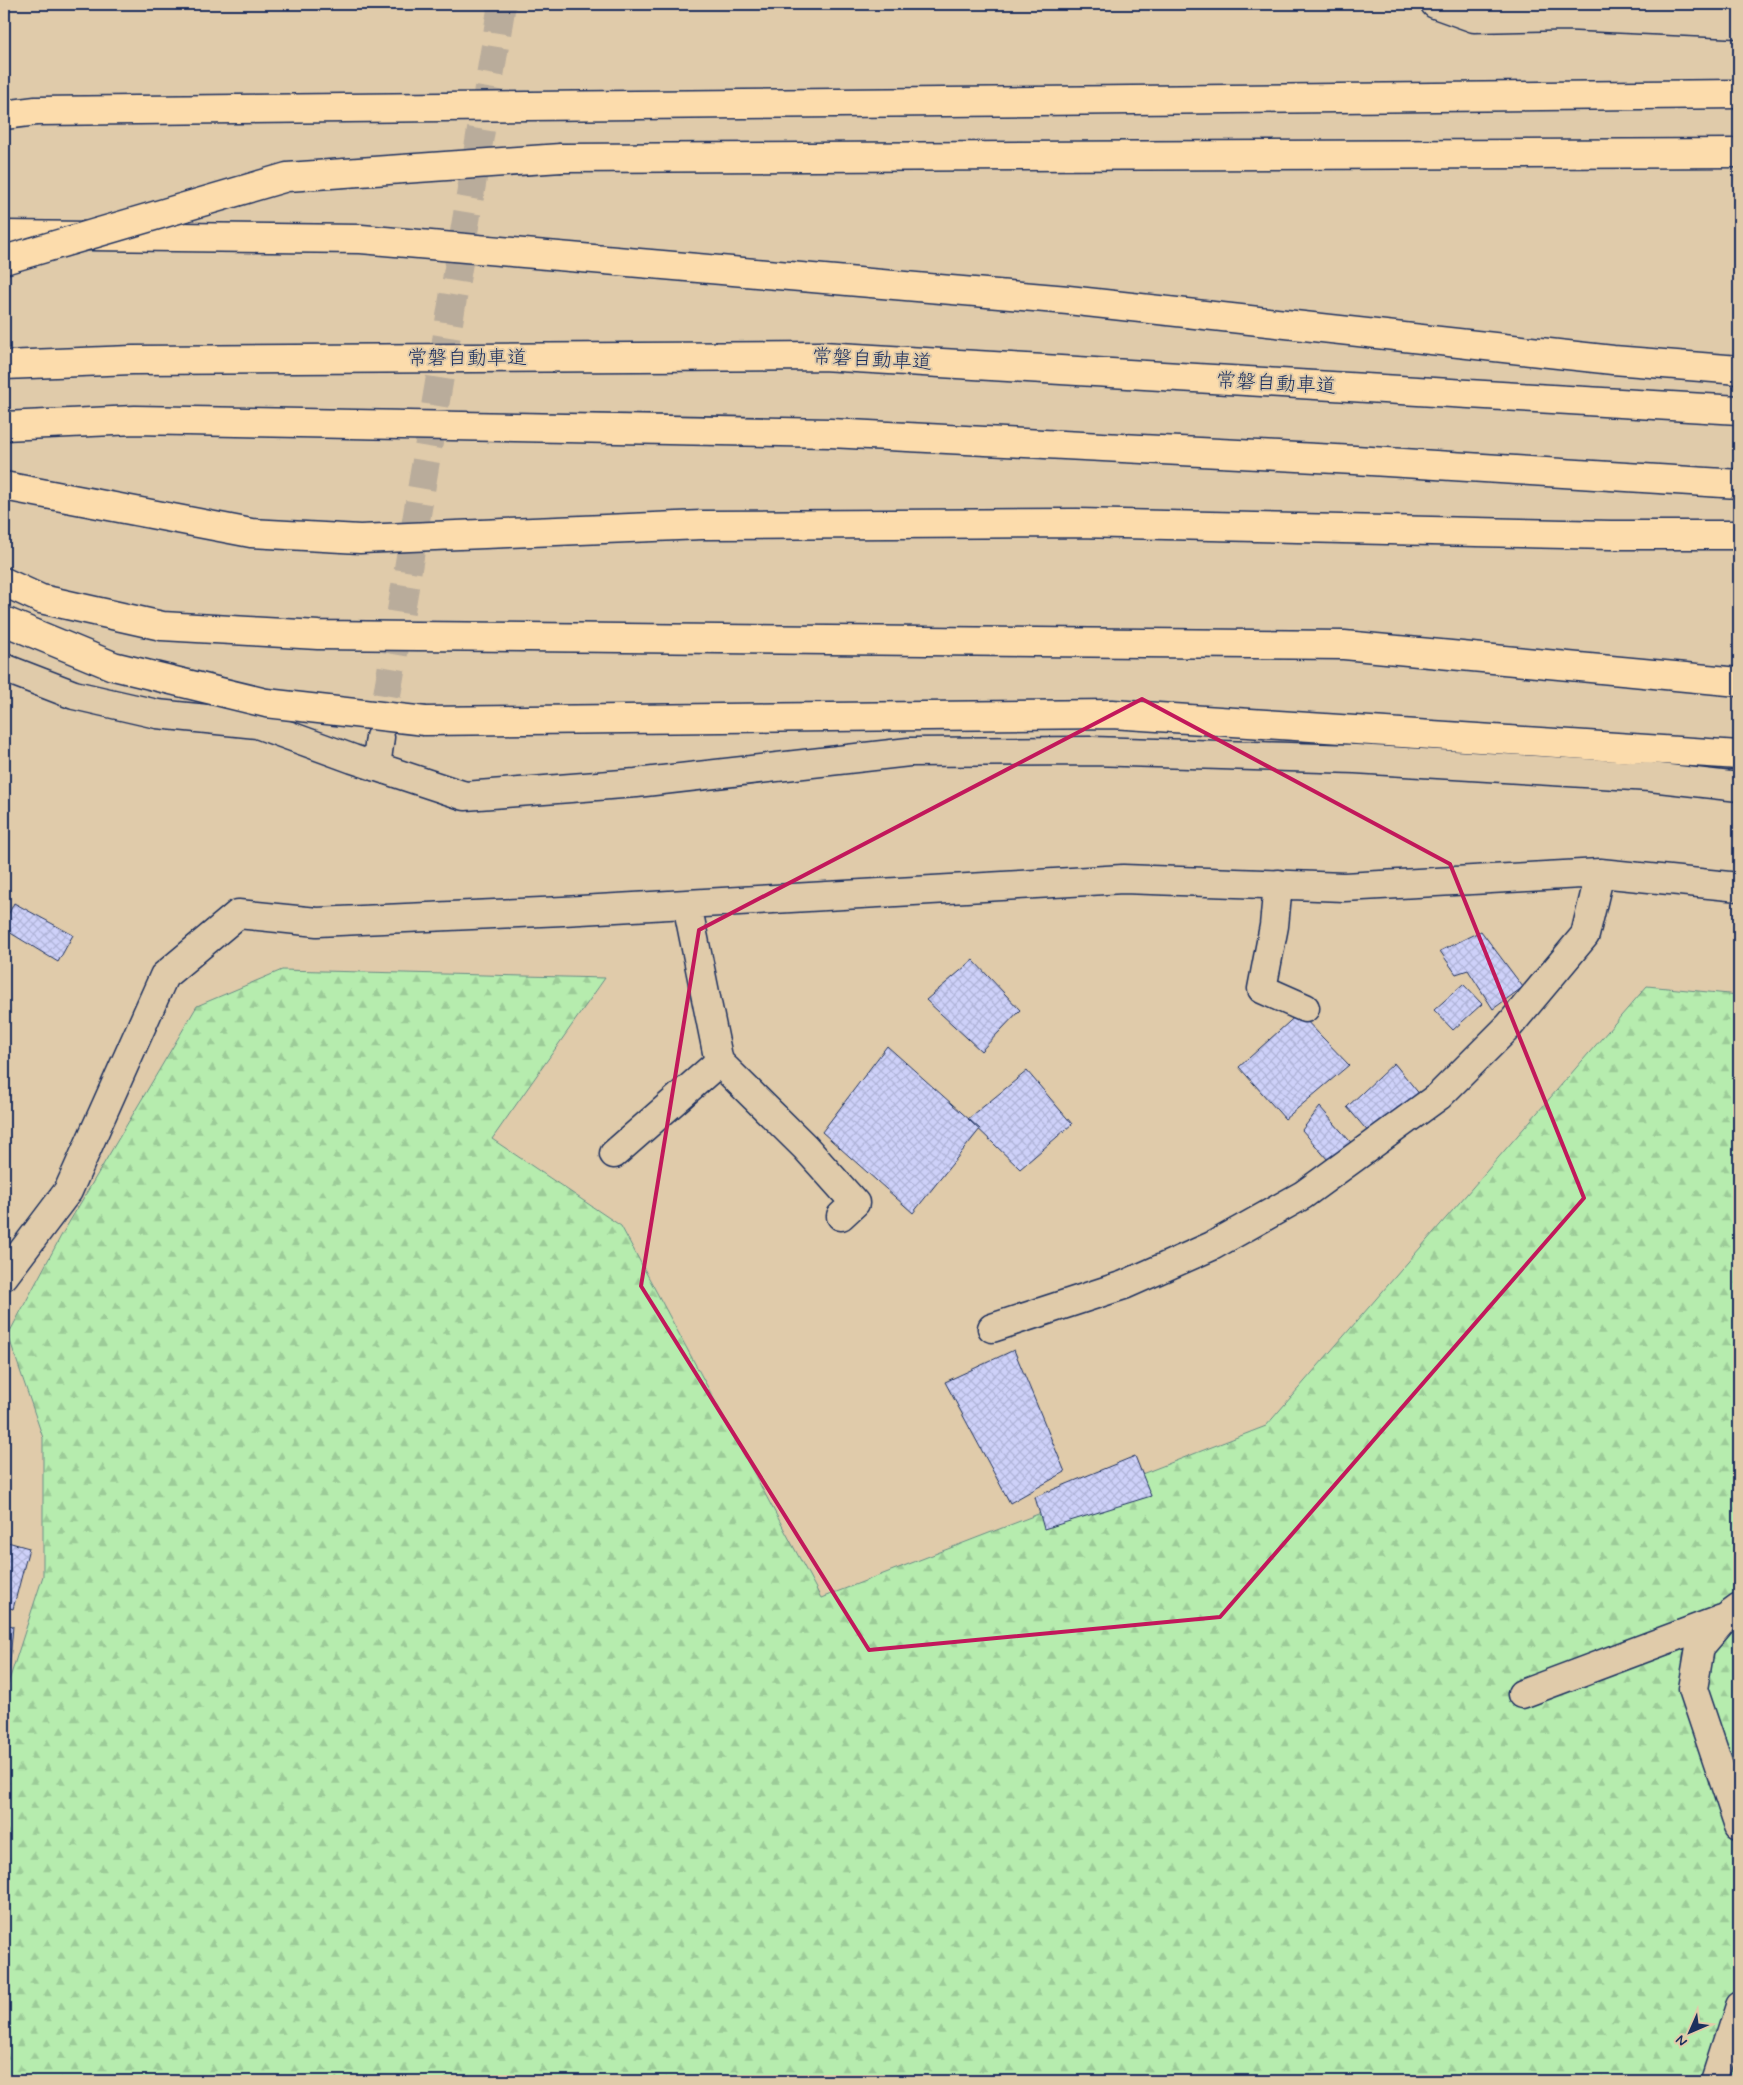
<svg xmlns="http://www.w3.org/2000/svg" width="1743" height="2085" viewBox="0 0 1743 2085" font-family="Mynerve,'Klee One',sans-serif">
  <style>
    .forest { fill: url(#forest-firs); stroke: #688e86 }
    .building { fill: url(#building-cross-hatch); stroke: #1b2f5e }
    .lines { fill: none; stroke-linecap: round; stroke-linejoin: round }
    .minor-tunnel { stroke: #b9ac9b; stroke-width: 28; stroke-dasharray: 28 14; stroke-linecap: butt }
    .minor-casing { stroke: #1b2f5e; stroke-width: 31 }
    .highway-casing { stroke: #1b2f5e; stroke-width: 31 }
    .minor { stroke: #e0cbaa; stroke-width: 28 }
    .highway { stroke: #fcdcac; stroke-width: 28 }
    .highway-bridge-casing { stroke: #1b2f5e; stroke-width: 31; stroke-linecap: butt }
    .highway-bridge { stroke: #fcdcac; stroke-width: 28 }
    .marked { fill: none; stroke: #c2185b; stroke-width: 4; stroke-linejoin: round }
    .labels { text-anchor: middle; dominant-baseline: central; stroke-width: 4; stroke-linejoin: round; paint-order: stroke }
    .street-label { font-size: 20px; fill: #1b2f5e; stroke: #e0cbaa }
  </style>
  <defs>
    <pattern id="forest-firs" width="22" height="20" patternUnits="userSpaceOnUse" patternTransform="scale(1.25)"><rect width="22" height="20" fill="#b6ecae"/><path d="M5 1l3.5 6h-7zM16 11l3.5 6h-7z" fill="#9ccb98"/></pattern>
    <pattern id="building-cross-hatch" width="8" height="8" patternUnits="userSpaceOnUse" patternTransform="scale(1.25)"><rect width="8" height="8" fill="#ced1f9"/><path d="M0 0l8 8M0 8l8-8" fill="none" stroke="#b0b4d8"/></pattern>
  </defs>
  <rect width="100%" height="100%" fill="#e0cbaa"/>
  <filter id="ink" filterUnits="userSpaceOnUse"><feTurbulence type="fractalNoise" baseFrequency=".02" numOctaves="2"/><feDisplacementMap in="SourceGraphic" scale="10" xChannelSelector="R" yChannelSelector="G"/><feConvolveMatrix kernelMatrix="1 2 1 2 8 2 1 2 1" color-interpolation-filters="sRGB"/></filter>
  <g filter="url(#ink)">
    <path class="forest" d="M 282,970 L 605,978 L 492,1139 L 621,1226 L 821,1598 L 1266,1426 L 1647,986 L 1739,995 L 1739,2081 L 4,2081 L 4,1696 L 43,1576 L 43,1438 L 8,1335 L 61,1236 L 197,1006 Z"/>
    <path class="building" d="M 14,903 L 73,935 L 58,962 L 4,929 L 4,923 Z
      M 1481,931 L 1523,987 L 1493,1009 L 1468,970 L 1456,974 L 1440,951 Z
      M 973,960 L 1020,1010 L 981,1051 L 926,1000 Z
      M 1463,984 L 1482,1004 L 1453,1030 L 1434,1010 Z
      M 1299,1013 L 1349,1065 L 1285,1119 L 1239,1067 Z
      M 887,1046 L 980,1129 L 913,1213 L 822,1132 Z
      M 1394,1063 L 1421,1096 L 1370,1134 L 1347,1107 Z
      M 1027,1071 L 1072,1124 L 1020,1169 L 968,1119 Z
      M 1320,1107 L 1355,1147 L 1328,1160 L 1302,1130 Z
      M 1014,1350 L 1065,1472 L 1010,1503 L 945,1382 Z
      M 1135,1456 L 1151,1496 L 1044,1529 L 1035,1497 Z
      M 4,1541 L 29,1548 L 13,1609 L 4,1606 Z
      M 4,1624 L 13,1626 L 8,1684 L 4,1683 Z"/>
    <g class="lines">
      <path class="minor-tunnel" d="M 380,737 L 502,4"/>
      <g class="minor-casing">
        <path id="minor" d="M 1435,4 L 1474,18 L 1566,16 L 1739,24
          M 4,668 L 74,695 L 157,714 L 257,724 L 353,759 L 465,796 L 636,783 L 909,752 L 1092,751 L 1355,759 L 1650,777 L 1739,787
          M 376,767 L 380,737
          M 1278,884 L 1274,926 L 1262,989 L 1305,1008
          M 719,1062 L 805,1147 L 855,1203 L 841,1216
          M 614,1154 L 719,1062 L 687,904
          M 4,1276 L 68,1191 L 164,976 L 238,914 L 317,922 L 563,911 L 1123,879 L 1344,887 L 1600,873 L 1739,887
          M 992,1328 L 1124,1285 L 1212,1246 L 1303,1195 L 1439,1096 L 1509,1026 L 1585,935 L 1600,873
          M 1739,1608 L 1724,1619 L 1700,1647 L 1693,1689 L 1739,1826
          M 1522,1694 L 1722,1619
          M 1715,2081 L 1739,2006"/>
      </g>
      <g class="highway-casing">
        <path id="highway" d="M 4,115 L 36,111 L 1739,94
          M 561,158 L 1739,153
          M 4,235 L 361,239 L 1068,300 L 1613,360 L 1739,370
          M 4,365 L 132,360 L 822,356 L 1739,410
          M 4,426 L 135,420 L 830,433 L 1355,460 L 1739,484
          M 4,486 L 251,533 L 360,539 L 702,525 L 1077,523 L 1611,535 L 1739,535
          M 4,582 L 41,599 L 162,626 L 318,635 L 1344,645 L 1739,682
          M 425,721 L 1112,714 L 1739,755"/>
      </g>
      <use href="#minor" class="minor"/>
      <use href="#highway" class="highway"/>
      <g class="highway-bridge-casing">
        <path id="highway-bridge" d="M 4,260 L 287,177 L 561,158
          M 4,621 L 113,666 L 266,703 L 425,721"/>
      </g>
      <use href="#highway-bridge" class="highway-bridge"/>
    </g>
  </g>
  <path class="marked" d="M 1142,699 L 1450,864 L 1584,1198 L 1220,1617 L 869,1650 L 641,1286 L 699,930 Z"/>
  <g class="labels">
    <g class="street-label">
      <text x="467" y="358">常磐自動車道</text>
      <text transform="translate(872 360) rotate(3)">常磐自動車道</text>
      <text transform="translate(1276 384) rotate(3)">常磐自動車道</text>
    </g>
  </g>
  <rect width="1743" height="2085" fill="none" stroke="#e0cbaa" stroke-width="20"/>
  <rect x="10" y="10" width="1723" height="2065" fill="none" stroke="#1b2f5e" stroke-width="2" filter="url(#ink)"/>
  <g transform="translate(1690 2032) rotate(225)" stroke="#e0cbaa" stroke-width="4" paint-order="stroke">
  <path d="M0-4L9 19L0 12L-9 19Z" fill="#1b2f5e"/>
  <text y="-8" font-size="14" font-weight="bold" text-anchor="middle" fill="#1b2f5e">N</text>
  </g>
</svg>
